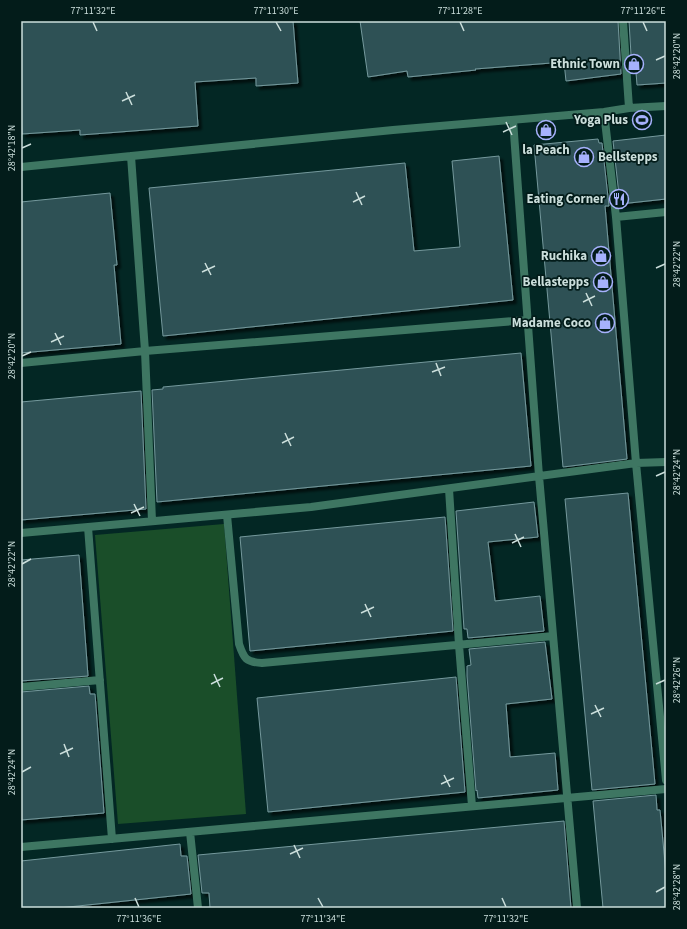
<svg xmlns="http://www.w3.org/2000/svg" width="687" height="929" viewBox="0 0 687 929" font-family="'Source Sans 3',sans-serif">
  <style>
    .green { fill: #1a4e29 }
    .building { fill: #2e5154; stroke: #75999d; filter: url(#shadow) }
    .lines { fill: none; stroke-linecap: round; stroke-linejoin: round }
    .minor { stroke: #3e7662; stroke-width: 8 }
    .ticks { fill: none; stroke: #cbdedb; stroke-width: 1.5 }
    .labels { text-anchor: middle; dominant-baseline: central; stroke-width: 3.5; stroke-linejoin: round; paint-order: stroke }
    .poi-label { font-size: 13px; font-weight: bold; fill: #cbdedb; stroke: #031c1a; text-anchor: end }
    .neatline { fill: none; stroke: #cbdedb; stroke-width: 1.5 }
    .ticks-label { font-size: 10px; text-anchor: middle; fill: #cbdedb }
  </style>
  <defs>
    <filter id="shadow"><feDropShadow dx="3.5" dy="3.5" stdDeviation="1" flood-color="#0009"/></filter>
  </defs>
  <rect width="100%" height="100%" fill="#032724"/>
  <path class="green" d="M 224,524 L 246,814 L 118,824 L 95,535 Z"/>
  <path class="building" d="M 21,21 L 293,21 L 298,83 L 256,86 L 256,78 L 195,82 L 198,126 L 80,135 L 80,130 L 22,134 L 21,117 Z
    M 360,21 L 618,21 L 621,74 L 566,81 L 564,62 L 475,69 L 476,70 L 408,77 L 407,71 L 368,77 Z
    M 629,21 L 666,21 L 666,83 L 637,85 L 636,72 L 632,72 Z
    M 666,135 L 666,199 L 620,204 L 613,141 Z
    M 598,139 L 599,143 L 602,143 L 609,206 L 605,206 L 627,459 L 563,467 L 534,145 Z
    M 499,156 L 513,300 L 163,336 L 149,188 L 405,163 L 414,251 L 460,247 L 452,161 Z
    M 110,193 L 117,265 L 114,265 L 121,344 L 21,353 L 21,202 Z
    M 521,353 L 531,466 L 157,502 L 152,390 L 163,389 L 163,387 Z
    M 141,391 L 146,509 L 21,520 L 21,402 Z
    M 628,493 L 655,784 L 592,790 L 565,499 Z
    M 534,502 L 538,537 L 488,542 L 495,601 L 540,596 L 544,631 L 468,638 L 467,629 L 464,629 L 456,511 Z
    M 445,517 L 453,631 L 250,651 L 240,537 Z
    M 79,555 L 88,676 L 21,681 L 21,560 Z
    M 545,642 L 552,699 L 506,704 L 510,757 L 555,753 L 558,790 L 478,798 L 477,790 L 476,791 L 467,676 L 467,666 L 471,665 L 469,649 Z
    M 456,677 L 465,792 L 268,812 L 257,698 Z
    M 89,686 L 90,694 L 95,694 L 104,813 L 21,820 L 21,692 Z
    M 656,795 L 657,810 L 660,810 L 666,874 L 666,908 L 603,908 L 593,801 Z
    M 564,821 L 571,908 L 210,908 L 209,893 L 202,893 L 198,855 Z
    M 180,844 L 181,856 L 187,856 L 191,894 L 59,908 L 21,908 L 21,861 Z"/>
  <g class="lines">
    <path class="minor" d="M 623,21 L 629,108
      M 604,112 L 616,217 L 636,463 L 666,780
      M 513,120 L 539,476 L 577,908
      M 21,167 L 393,130 L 604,112 L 629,108 L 666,106
      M 616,217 L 666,212
      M 21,363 L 145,351 L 131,156
      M 449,489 L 459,645 L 472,806
      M 227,515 L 239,644 C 244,659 246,662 262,663 L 553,636
      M 152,521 L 145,351 L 527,320
      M 88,527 L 112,839
      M 21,533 L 311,507 L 636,463 L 666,462
      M 21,687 L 100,680
      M 190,832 L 198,908
      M 21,847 L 666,789"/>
  </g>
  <path class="ticks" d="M 93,22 L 97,31M 276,22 L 281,31M 460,22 L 464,31M 643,22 L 647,31M 656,60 L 665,56M 126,92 L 132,105M 122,101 L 135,95M 506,122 L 512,135M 503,132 L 516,126M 22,148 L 31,144M 356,192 L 362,205M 353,202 L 365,196M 205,263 L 211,275M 656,268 L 665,264M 202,272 L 215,266M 586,293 L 592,306M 583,302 L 595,296M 55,333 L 61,345M 51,342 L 64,336M 22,356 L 31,352M 436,363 L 441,376M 432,372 L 445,367M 285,433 L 291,446M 282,443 L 294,437M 656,476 L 665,472M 134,504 L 140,516M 131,513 L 144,507M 515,534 L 521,547M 512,543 L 524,537M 22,564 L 31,559M 365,604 L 371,617M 361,613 L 374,607M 214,674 L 220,687M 211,684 L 223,678M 656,684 L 665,680M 595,705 L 601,717M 591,714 L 604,708M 64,744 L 69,757M 60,754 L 73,748M 22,772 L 31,767M 444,775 L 450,787M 441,784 L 454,778M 294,845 L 300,858M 290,854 L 303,848M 656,892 L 665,887M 135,898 L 139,907M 318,898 L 323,907M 502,898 L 506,907"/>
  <defs>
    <g id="shop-ring" transform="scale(1)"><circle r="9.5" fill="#031c1a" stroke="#a6b1fc" stroke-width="1.5"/><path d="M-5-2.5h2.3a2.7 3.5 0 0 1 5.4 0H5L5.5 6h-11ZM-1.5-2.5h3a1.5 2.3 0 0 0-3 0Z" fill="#a6b1fc"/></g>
    <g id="stadium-ring" transform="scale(1)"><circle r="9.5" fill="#031c1a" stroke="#a6b1fc" stroke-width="1.5"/><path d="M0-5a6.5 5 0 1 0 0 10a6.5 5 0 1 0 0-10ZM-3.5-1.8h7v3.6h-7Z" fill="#a6b1fc"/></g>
    <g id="restaurant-ring" transform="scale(1)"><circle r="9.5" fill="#031c1a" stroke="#a6b1fc" stroke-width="1.5"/><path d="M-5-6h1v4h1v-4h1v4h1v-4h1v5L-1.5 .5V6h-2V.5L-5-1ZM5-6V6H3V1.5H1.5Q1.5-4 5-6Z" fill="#a6b1fc"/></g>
  </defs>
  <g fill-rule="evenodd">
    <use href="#shop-ring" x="634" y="64"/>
    <use href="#stadium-ring" x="642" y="120"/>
    <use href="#shop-ring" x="546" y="130"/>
    <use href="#shop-ring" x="584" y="157"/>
    <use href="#restaurant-ring" x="619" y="199"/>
    <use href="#shop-ring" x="601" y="256"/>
    <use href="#shop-ring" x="603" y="282"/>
    <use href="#shop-ring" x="605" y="323"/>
  </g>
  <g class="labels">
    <g class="poi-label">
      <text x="620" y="64">Ethnic Town</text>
      <text x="628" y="120">Yoga Plus</text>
      <text x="546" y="150" text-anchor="middle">la Peach</text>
      <text x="598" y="157" text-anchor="start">Bellstepps</text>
      <text x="605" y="199">Eating Corner</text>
      <text x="587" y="256">Ruchika</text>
      <text x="589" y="282">Bellastepps</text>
      <text x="591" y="323">Madame Coco</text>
    </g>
  </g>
  <rect width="687" height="929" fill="none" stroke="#031c1a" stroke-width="44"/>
  <rect x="22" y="22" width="643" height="885" class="neatline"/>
  <g class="ticks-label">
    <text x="93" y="14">77°11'32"E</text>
    <text x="276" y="14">77°11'30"E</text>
    <text x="460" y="14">77°11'28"E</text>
    <text x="643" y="14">77°11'26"E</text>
    <text transform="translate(676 56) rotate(-90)" y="4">28°42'20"N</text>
    <text transform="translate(11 148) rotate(-90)" y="4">28°42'18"N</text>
    <text transform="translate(676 264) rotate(-90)" y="4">28°42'22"N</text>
    <text transform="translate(11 356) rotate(-90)" y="4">28°42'20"N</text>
    <text transform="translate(676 472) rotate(-90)" y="4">28°42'24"N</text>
    <text transform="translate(11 564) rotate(-90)" y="4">28°42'22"N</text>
    <text transform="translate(676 680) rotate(-90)" y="4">28°42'26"N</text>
    <text transform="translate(11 772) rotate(-90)" y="4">28°42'24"N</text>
    <text transform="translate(676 887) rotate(-90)" y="4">28°42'28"N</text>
    <text x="139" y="922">77°11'36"E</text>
    <text x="323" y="922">77°11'34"E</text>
    <text x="506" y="922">77°11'32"E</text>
  </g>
</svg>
